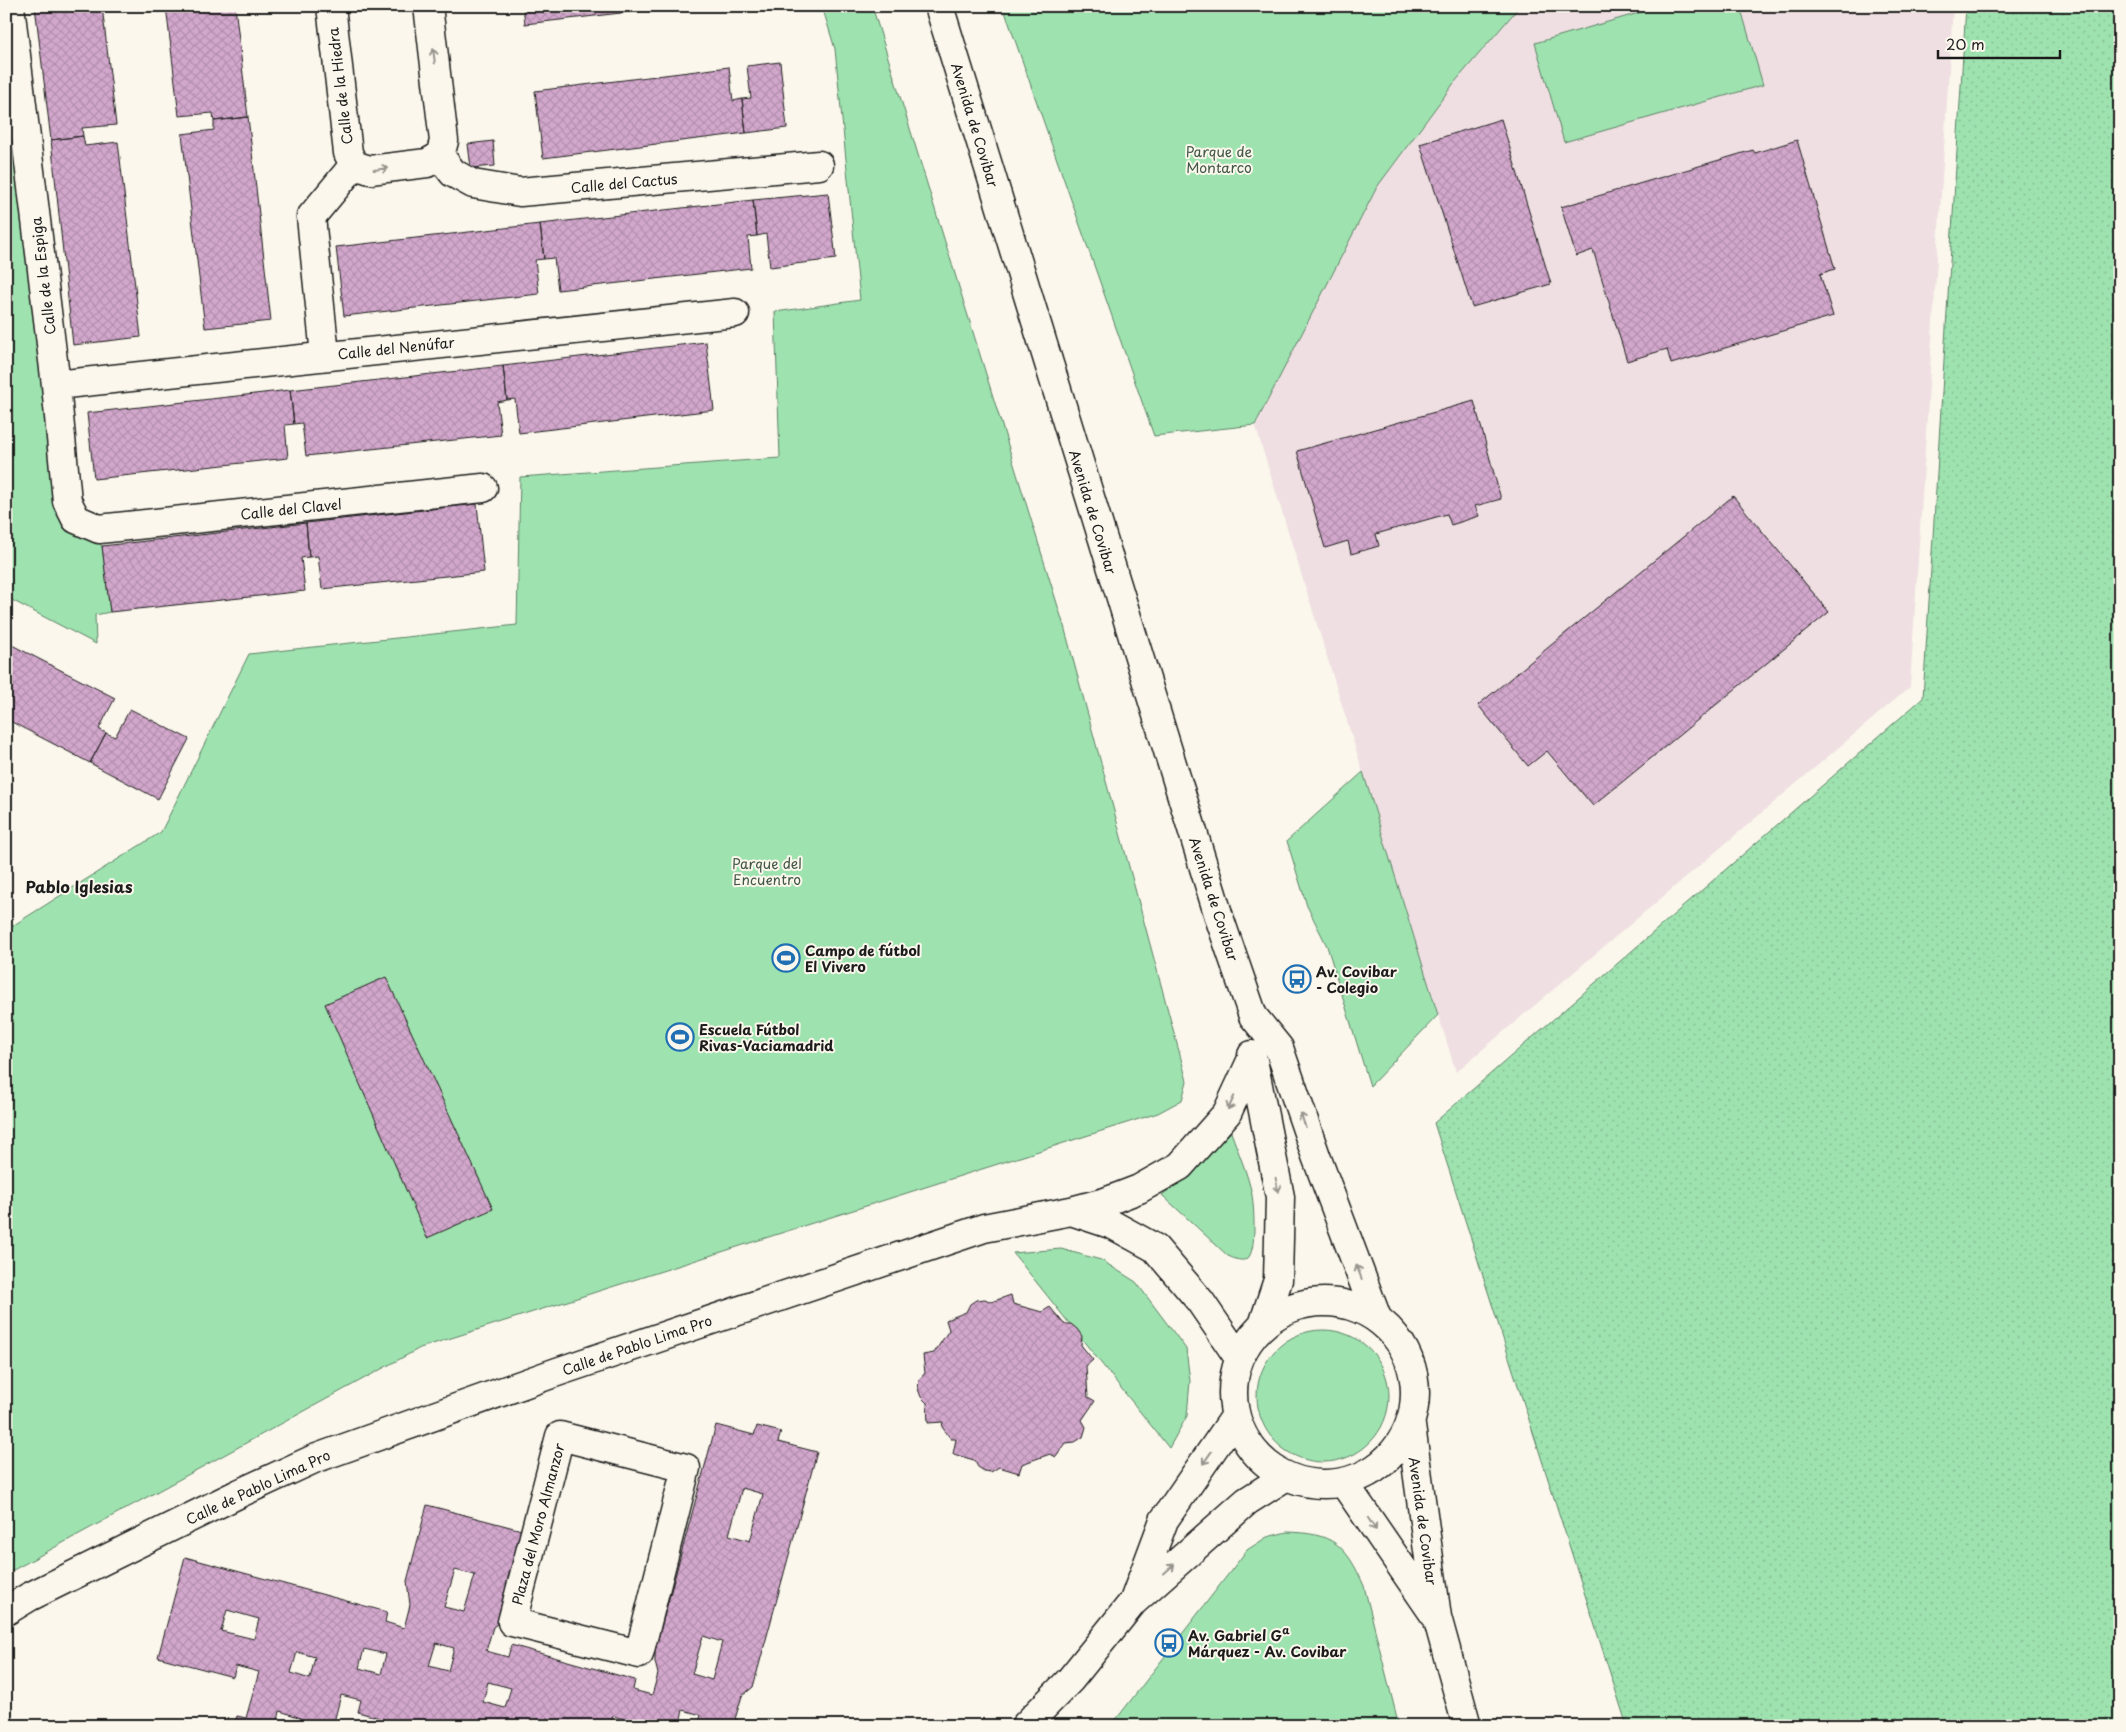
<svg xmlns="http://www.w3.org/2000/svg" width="2126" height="1732" viewBox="0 0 2126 1732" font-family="'Playpen Sans',sans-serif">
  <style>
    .built { fill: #efdfe2 }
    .grass { fill: url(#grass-dots); stroke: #5d8066 }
    .green { fill: #9ee3af; stroke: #5d8066 }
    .building { fill: url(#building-cross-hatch); stroke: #1c1c1c; fill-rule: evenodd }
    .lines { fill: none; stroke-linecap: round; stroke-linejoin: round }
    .minor-casing { stroke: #1c1c1c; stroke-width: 31 }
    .minor { stroke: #fbf7ec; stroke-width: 28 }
    .oneway { stroke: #97948e }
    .labels { text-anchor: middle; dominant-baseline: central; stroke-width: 4; stroke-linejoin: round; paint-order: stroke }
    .street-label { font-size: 14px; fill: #1c1c1c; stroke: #fbf7ec }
    .park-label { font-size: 14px; fill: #435848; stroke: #fbf7ec }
    .poi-label { font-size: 14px; font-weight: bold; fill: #1c1c1c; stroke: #fbf7ec; text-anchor: start }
    .quarter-label { font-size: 16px; font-weight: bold; fill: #1c1c1c; stroke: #fbf7ec }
  </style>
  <defs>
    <pattern id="grass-dots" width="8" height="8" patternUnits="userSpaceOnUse" patternTransform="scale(1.25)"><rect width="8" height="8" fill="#9ee3af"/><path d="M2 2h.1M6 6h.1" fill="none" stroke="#88c296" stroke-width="1.8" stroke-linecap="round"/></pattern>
    <pattern id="building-cross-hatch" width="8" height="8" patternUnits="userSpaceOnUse" patternTransform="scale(1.25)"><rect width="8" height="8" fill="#d2a7cc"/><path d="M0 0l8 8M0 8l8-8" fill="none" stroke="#b48faf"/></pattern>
  </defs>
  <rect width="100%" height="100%" fill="#fbf7ec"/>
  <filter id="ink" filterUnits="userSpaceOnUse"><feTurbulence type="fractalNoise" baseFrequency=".02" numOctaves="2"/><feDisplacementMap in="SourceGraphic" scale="10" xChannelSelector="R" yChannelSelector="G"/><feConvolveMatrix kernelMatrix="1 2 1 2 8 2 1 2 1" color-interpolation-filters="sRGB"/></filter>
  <g filter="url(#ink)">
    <path class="built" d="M 1520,6 L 1953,6 L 1910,687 L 1456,1072 L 1255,425 L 1377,187 L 1454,83 Z"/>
    <path class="grass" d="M 1966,6 L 2120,6 L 2120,1726 L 1627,1726 L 1434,1123 L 1923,698 Z"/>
    <path class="green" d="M 822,6 L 872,6 L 1064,626 L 1187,1081 L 1182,1100 L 1158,1113 L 420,1348 L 6,1574 L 6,930 L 161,832 L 249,654 L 517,625 L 520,477 L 780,458 L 775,312 L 860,300 L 835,49 Z
      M 1003,6 L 1520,6 L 1454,83 L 1377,187 L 1255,425 L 1154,436 Z
      M 1663,6 L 1740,6 L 1763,85 L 1564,142 L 1535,43 Z
      M 6,98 L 16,153 L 57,504 L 102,546 L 110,612 L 95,615 L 96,644 L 6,597 Z
      M 1363,772 L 1438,1015 L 1370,1086 L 1327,946 L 1307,906 L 1287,841 Z
      M 1231,1132 C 1238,1152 1248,1174 1252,1195 C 1254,1207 1257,1252 1247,1259 C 1241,1262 1233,1258 1228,1256 L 1162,1195 L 1189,1174 Z
      M 1061,1249 L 1101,1260 L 1136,1282 L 1186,1349 L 1190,1381 L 1187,1416 L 1169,1448 L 1013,1253 Z
      M1257 1396a66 66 0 1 1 132 0a66 66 0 1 1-132 0Z
      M 1287,1532 C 1332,1533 1346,1544 1364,1586 L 1399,1726 L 1111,1726 L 1247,1550 L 1267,1537 Z"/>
    <path class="building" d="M 35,6 L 102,6 L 116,125 L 82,128 L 83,136 L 51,140 Z
      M 166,6 L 235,6 L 248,117 L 214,121 L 213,113 L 179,116 Z
      M 523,6 L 682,6 L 525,24 Z
      M 780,62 L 787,128 L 746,133 L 742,99 L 751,98 L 747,66 Z
      M 729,67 L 733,101 L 742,99 L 746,133 L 543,158 L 535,91 Z
      M 248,117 L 271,321 L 205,328 L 182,134 L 214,130 L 214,121 Z
      M 1501,119 L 1551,284 L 1472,307 L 1420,144 Z
      M 83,136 L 85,146 L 118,142 L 141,337 L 73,345 L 51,140 Z
      M 1797,140 L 1835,269 L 1820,274 L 1833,316 L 1671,364 L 1667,349 L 1627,361 L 1593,250 L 1576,256 L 1561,207 L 1753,150 L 1755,153 Z
      M 493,141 L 495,166 L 471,168 L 468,144 Z
      M 828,193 L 836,259 L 770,267 L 766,234 L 757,236 L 753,200 Z
      M 753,200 L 757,236 L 748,237 L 751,268 L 558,290 L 554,258 L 544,259 L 540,224 Z
      M 540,224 L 544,259 L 535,260 L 539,294 L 344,316 L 336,247 Z
      M 706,342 L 714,410 L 519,433 L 515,399 L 507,400 L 503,366 Z
      M 503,366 L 507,400 L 497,402 L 501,435 L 306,456 L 302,423 L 294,424 L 290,390 Z
      M 290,390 L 294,424 L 285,425 L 288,458 L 94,479 L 87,413 Z
      M 1474,401 L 1501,499 L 1475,506 L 1479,516 L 1451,525 L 1447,514 L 1376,534 L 1379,546 L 1351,554 L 1348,541 L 1325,548 L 1297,451 Z
      M 1733,496 L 1829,612 L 1593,806 L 1547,751 L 1528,766 L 1478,705 Z
      M 477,504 L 484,572 L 322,589 L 318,556 L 309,557 L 306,523 Z
      M 306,523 L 309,557 L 301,558 L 305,591 L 110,612 L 102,546 Z
      M 6,642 L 115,698 L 99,729 L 106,733 L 90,763 L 6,719 Z
      M 130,709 L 189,739 L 158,799 L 90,763 L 106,733 L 115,737 Z
      M 386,977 L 493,1209 L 427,1238 L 325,1004 Z
      M 1011,1295 L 1013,1304 L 1042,1312 L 1050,1307 L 1064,1324 L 1071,1324 L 1077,1329 L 1082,1336 L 1081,1345 L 1093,1360 L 1086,1366 L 1088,1397 L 1095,1401 L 1082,1420 L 1086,1427 L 1083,1437 L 1075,1442 L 1066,1443 L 1056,1457 L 1050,1454 L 1022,1464 L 1019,1473 L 999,1467 L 991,1472 L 984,1471 L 978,1467 L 974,1460 L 953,1454 L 956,1439 L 951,1439 L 942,1427 L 943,1422 L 928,1423 L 927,1403 L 921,1397 L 918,1389 L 919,1380 L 925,1373 L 923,1355 L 934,1353 L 949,1330 L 946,1320 L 966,1312 L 970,1304 L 976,1300 L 985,1299 L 991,1302 Z
      M 716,1425 L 754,1435 L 757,1426 L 781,1432 L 778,1442 L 817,1452 L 753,1687 L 742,1696 L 735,1719 L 756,1726 L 698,1726 L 701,1715 L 683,1710 L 679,1726 L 634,1726 L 635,1722 L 613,1716 L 610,1726 L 564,1726 L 565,1724 L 547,1718 L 545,1726 L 407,1726 L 358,1712 L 361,1700 L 341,1695 L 335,1718 L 335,1726 L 299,1726 L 301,1718 L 280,1711 L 277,1726 L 234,1726 L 237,1716 L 246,1718 L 259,1672 L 236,1666 L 233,1677 L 158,1657 L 185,1557 L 387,1612 L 385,1622 L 404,1628 L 410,1605 L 407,1581 L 427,1505 L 529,1532 L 502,1620 L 493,1627 L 486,1651 L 508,1657 L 511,1645 L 635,1680 L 633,1690 L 652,1695 L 658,1674 L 655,1662 L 655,1650 ZM 742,1488 L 763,1494 L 750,1541 L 729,1535 ZM 455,1570 L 475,1575 L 464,1612 L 444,1607 ZM 227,1610 L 259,1619 L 254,1639 L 221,1631 ZM 703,1636 L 722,1642 L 712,1680 L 692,1674 ZM 436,1643 L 454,1648 L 448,1671 L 429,1666 ZM 364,1649 L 386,1654 L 381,1674 L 359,1668 ZM 297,1652 L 315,1657 L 310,1679 L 291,1673 ZM 488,1682 L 511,1688 L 505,1708 L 483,1702 Z"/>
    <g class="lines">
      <g class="minor-casing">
        <path id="minor" d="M 10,6 L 56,385 L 67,501 L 76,519 L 99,529 L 483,488
          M 331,6 L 348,153 L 354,165 L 370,170 L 427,163 L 440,156 L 444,141 L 428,6
          M 939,6 L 1220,920 L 1253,1016 L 1279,1048 L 1316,1156 L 1377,1318
          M 440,156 L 453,173 L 473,184 L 520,192 L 819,165
          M 325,355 L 311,217 L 354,165
          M 56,385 L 735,313
          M 1252,1055 L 1280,1197 L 1278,1280 L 1263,1325
          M 1071,1211 L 1113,1225 L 1155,1248 L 1200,1301 L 1239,1358
          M1233 1393a91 91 0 1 1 182 0a91 91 0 1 1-182 0Z
          M 1411,1426 L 1437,1617 L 1467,1726
          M 560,1436 L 686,1468 L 639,1654 L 512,1622 Z
          M 1344,1483 L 1434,1614
          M 1135,1598 L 1164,1520 L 1235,1417
          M 6,1611 L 29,1597 L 240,1493 L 314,1459 L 557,1372 L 984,1228 L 1071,1211 L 1105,1202 L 1139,1189 L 1180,1166 L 1227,1113 L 1252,1059
          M 1025,1726 L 1070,1680 L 1133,1602 L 1247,1501 L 1285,1477"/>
      </g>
      <use href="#minor" class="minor"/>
    </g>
    <defs><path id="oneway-shaft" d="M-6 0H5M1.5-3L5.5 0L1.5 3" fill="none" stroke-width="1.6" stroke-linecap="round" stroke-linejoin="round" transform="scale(1.25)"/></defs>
    <g class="oneway">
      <use href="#oneway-shaft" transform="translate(434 56) rotate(-97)"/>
      <use href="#oneway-shaft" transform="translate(381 169) rotate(-7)"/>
      <use href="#oneway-shaft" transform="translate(1231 1103) rotate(115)"/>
      <use href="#oneway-shaft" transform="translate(1303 1120) rotate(-109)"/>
      <use href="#oneway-shaft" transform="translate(1277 1185) rotate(79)"/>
      <use href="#oneway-shaft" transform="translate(1359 1272) rotate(-111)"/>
      <use href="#oneway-shaft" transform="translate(1207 1458) rotate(125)"/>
      <use href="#oneway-shaft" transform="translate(1372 1524) rotate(56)"/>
      <use href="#oneway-shaft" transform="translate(1169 1569) rotate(-42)"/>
    </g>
  </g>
  <defs>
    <g id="stadium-ring" transform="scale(1.4375)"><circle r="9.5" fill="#fbf7ec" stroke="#1f6fb2" stroke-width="1.5"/><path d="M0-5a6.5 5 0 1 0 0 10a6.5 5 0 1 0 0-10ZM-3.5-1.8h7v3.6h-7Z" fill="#1f6fb2"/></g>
    <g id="bus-ring" transform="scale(1.4375)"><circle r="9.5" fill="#fbf7ec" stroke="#1f6fb2" stroke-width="1.5"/><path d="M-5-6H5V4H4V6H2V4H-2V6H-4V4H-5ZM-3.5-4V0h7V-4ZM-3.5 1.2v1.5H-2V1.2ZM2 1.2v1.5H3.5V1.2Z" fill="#1f6fb2"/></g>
  </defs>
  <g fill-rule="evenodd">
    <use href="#stadium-ring" x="786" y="958"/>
    <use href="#bus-ring" x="1297" y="979"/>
    <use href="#stadium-ring" x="680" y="1037"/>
    <use href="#bus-ring" x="1169" y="1643"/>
  </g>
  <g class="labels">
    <g class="street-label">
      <text transform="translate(340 86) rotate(-97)">Calle de la Hiedra</text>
      <text transform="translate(975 125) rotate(73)">Avenida de Covibar</text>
      <text transform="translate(624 183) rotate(-5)">Calle del Cactus</text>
      <text transform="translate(43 276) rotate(-97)">Calle de la Espiga</text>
      <text transform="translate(396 348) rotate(-6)">Calle del Nenúfar</text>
      <text transform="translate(291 509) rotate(-6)">Calle del Clavel</text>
      <text transform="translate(1093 512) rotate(73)">Avenida de Covibar</text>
      <text transform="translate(1214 899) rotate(72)">Avenida de Covibar</text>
      <text transform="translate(637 1345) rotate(-19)">Calle de Pablo Lima Pro</text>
      <text transform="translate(258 1487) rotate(-25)">Calle de Pablo Lima Pro</text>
      <text transform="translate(1423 1521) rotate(82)">Avenida de Covibar</text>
      <text transform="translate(538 1524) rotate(-75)">Plaza del Moro Almanzor</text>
    </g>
    <g class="park-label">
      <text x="1219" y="151">Parque de<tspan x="1219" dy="16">Montarco</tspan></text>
      <text x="767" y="863">Parque del<tspan x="767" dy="16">Encuentro</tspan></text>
    </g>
    <g class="poi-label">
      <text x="805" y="950">Campo de fútbol<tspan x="805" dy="16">El Vivero</tspan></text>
      <text x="1316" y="971">Av. Covibar<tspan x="1316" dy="16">- Colegio</tspan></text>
      <text x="699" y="1029">Escuela Fútbol<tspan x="699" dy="16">Rivas-Vaciamadrid</tspan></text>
      <text x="1188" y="1635">Av. Gabriel Gª<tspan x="1188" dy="16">Márquez - Av. Covibar</tspan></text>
    </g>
    <g class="quarter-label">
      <text x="79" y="886">Pablo Iglesias</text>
    </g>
  </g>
  <rect width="2126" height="1732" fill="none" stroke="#fbf7ec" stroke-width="25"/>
  <rect x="12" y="12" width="2101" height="1707" fill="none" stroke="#1c1c1c" stroke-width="2" filter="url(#ink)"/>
  <path d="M1938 50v8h122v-8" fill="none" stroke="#1c1c1c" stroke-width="2.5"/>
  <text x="1946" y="50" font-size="15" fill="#1c1c1c" stroke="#fbf7ec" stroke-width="4" paint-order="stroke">20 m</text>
</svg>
